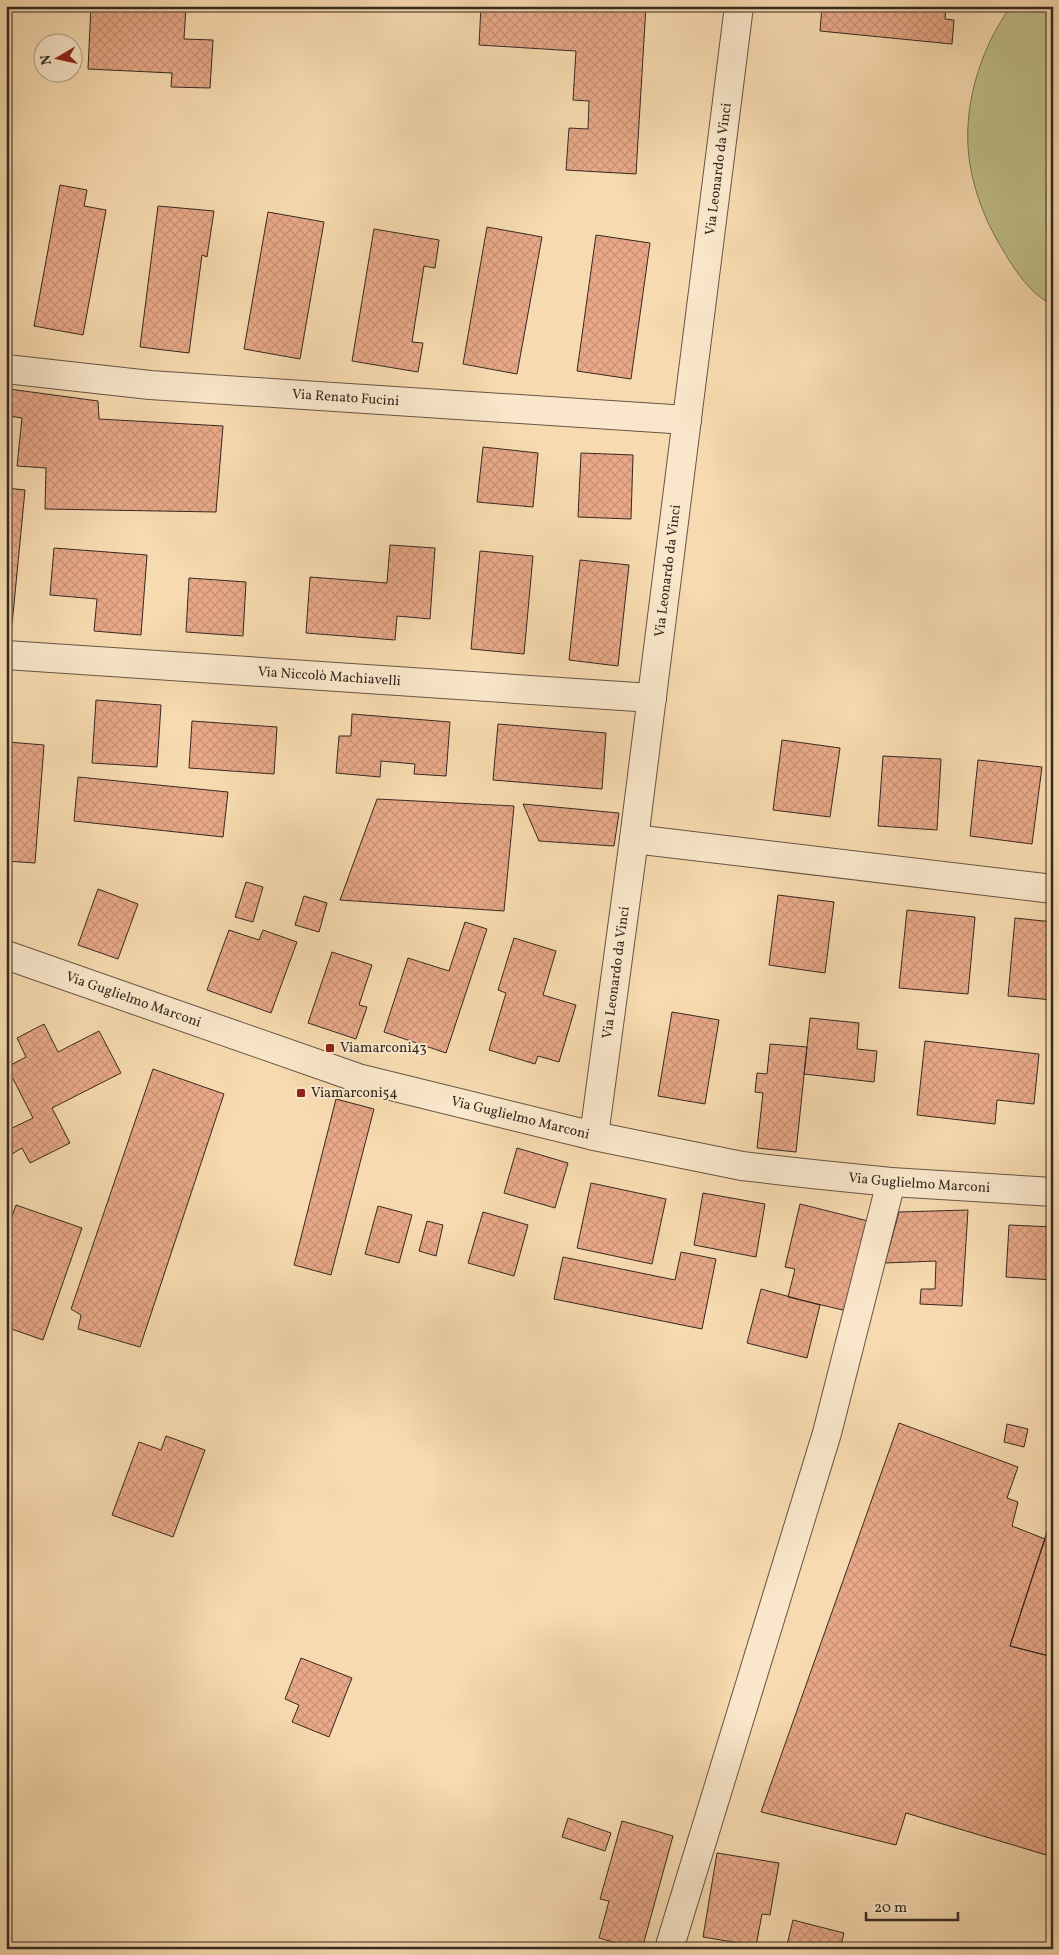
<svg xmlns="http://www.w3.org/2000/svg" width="1059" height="1955" viewBox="0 0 1059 1955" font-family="Vollkorn,serif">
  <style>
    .pitch { fill: #bfbe88; stroke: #7a7454 }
    .building { fill: url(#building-cross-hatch); stroke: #352921 }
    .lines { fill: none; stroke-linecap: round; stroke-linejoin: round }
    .street-casing { stroke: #654; stroke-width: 30 }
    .street { stroke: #fae7cb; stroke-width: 28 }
    .poi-dot { fill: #8f2418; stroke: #fae7cb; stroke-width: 2 }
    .labels { text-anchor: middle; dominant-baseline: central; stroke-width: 4; stroke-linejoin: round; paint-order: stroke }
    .street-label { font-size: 14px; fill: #352921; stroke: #fae7cb }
    .poi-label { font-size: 14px; fill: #352921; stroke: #fae7cb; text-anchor: start }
  </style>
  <defs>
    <pattern id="building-cross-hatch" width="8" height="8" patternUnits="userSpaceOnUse" patternTransform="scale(1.25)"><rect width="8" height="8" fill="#e9a988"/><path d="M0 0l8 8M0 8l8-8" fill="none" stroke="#c89175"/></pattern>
  </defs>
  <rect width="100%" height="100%" fill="#f7daaf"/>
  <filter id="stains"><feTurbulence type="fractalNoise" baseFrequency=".004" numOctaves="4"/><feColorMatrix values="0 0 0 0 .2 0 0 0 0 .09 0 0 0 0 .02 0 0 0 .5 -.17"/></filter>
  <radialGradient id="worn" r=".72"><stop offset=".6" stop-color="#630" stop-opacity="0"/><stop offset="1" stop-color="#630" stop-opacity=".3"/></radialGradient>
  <path class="pitch" d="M 1011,6 L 1053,6 L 1053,307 C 1046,301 1038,296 1032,290 C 1021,279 1011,264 1003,250 C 987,225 975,194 970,165 C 961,111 979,50 1011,6 Z"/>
  <path class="building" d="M 91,6 L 186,6 L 184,39 L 213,40 L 210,88 L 171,87 L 172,73 L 88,69 Z
    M 481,6 L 646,6 L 636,174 L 566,170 L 569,128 L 588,129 L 589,101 L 573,100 L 576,51 L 479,45 Z
    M 822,6 L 946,6 L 945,19 L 954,20 L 952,44 L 820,31 Z
    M 60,185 L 87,190 L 84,206 L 106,210 L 83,335 L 34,326 Z
    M 158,206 L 214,211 L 207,257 L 202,255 L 189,353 L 140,347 Z
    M 268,212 L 324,222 L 300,359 L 244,349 Z
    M 487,227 L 542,237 L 517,374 L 463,364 Z
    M 374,229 L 439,240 L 435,268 L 424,266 L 412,342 L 423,343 L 418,372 L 352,361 Z
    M 596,235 L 650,243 L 631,379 L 577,371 Z
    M 9,389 L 98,401 L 99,419 L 223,426 L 216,512 L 45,509 L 46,468 L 17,466 L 22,418 L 9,416 Z
    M 483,447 L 538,453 L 533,507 L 477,502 Z
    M 581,453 L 633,455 L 631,519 L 578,517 Z
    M 6,488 L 25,490 L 12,625 L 6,624 Z
    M 390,545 L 435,548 L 430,619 L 397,616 L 395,640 L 306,633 L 310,577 L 387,583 Z
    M 54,548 L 147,555 L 141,635 L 94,631 L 97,599 L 50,595 Z
    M 480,551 L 533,556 L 524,654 L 471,649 Z
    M 580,560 L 629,565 L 618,666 L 569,660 Z
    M 189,578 L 246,582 L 243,636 L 186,632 Z
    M 96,700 L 161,705 L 157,767 L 92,763 Z
    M 352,714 L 450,722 L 446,776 L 414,774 L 415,764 L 381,761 L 380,777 L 336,773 L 339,736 L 351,736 Z
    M 192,721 L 277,727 L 274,774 L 189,768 Z
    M 498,724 L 606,733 L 602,789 L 493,780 Z
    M 782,740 L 840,748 L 830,817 L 773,810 Z
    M 8,742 L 44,745 L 35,863 L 6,861 Z
    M 883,756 L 941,759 L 937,830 L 878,826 Z
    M 978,760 L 1042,767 L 1032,844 L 970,836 Z
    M 78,777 L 228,792 L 223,837 L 74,821 Z
    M 377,799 L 514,806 L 504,911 L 340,900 Z
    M 523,804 L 619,813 L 614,846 L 539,841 Z
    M 246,882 L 263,887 L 253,922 L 235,917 Z
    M 98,889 L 138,904 L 118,959 L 78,945 Z
    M 778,895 L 834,902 L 825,973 L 769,965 Z
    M 304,896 L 327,903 L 319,932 L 295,925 Z
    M 907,910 L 975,917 L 968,994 L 899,988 Z
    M 1015,918 L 1053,922 L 1053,1000 L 1008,996 Z
    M 465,922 L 487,929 L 446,1053 L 384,1032 L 408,958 L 449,971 Z
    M 229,930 L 259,940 L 263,930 L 297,942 L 271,1013 L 207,990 Z
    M 514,938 L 556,951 L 543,995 L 576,1005 L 559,1062 L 538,1056 L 535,1064 L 489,1050 L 506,993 L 498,990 Z
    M 332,952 L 372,965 L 359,1005 L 367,1007 L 356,1039 L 308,1023 Z
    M 672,1012 L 719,1020 L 705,1104 L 658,1096 Z
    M 810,1018 L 859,1023 L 857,1049 L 877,1051 L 874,1082 L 804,1074 Z
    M 44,1024 L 58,1052 L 99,1031 L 121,1073 L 52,1108 L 70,1143 L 30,1163 L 22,1148 L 12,1154 L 6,1143 L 6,1131 L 33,1118 L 7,1067 L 26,1057 L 17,1038 Z
    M 925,1041 L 1039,1054 L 1034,1104 L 997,1100 L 995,1124 L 917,1115 Z
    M 770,1044 L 807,1047 L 796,1152 L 757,1148 L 763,1093 L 755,1092 L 757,1073 L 767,1074 Z
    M 153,1069 L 224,1094 L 140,1347 L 78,1329 L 81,1315 L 71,1309 Z
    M 1053,1095 L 1053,1145 L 1048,1144 Z
    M 336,1099 L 374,1109 L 331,1275 L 294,1265 Z
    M 517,1148 L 568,1163 L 555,1208 L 504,1193 Z
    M 591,1183 L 666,1199 L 652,1264 L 577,1248 Z
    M 703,1193 L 765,1204 L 756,1257 L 694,1245 Z
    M 800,1204 L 868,1221 L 847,1311 L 788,1297 L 795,1269 L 785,1267 Z
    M 16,1205 L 82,1228 L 43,1340 L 6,1327 L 6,1233 Z
    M 378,1206 L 412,1215 L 399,1263 L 365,1254 Z
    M 968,1210 L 962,1306 L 920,1304 L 921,1289 L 935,1289 L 936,1261 L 885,1263 L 899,1212 Z
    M 483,1212 L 528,1225 L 514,1276 L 468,1263 Z
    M 427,1221 L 443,1225 L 436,1256 L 419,1251 Z
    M 1009,1225 L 1053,1227 L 1053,1280 L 1006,1277 Z
    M 681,1252 L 716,1259 L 702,1329 L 554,1299 L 563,1257 L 675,1280 Z
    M 761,1289 L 820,1305 L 807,1358 L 747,1343 Z
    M 899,1423 L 1018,1467 L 1007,1498 L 1018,1502 L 1012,1526 L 1045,1539 L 1010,1646 L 1053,1657 L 1053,1857 L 906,1813 L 896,1845 L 761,1812 Z
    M 1007,1424 L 1028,1429 L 1024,1447 L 1004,1442 Z
    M 166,1436 L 205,1450 L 173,1537 L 112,1515 L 139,1442 L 161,1450 Z
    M 1053,1513 L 1053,1657 L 1010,1646 Z
    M 301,1658 L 352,1678 L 329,1737 L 292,1722 L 299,1705 L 285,1699 Z
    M 568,1818 L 611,1833 L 605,1851 L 562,1837 Z
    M 622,1821 L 673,1836 L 642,1949 L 619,1949 L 620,1944 L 599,1938 L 609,1901 L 600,1899 Z
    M 717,1853 L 779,1863 L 770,1915 L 762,1914 L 756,1946 L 703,1937 Z
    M 793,1920 L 844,1933 L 840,1949 L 786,1949 Z"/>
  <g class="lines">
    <g class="street-casing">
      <g id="street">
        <path id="s1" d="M 6,369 L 150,385 L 687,420"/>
        <path id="s2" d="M 6,655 L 652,698"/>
        <path d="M 634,839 L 1053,889"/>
        <path id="s3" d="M 6,955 L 358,1078 L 594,1136 L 742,1166 L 812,1174 L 891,1182 L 1053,1192"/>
        <path id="s4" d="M 594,1136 L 634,839 L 739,6"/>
        <path d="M 669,1949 L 827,1433 L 891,1182"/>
      </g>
    </g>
    <use href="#street" class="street"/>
  </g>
  <g class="poi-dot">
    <rect x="325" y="1043" width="10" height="10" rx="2.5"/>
    <rect x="296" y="1088" width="10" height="10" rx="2.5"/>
  </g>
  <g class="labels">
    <g class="street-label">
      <text stroke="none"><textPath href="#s4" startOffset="975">Via Leonardo da Vinci</textPath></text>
      <text stroke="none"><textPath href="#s1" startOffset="341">Via Renato Fucini</textPath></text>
      <text stroke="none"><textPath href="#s4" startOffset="570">Via Leonardo da Vinci</textPath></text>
      <text stroke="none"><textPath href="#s2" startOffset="324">Via Niccolò Machiavelli</textPath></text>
      <text stroke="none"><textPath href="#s4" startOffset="165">Via Leonardo da Vinci</textPath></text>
      <text stroke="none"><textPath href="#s3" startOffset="135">Via Guglielmo Marconi</textPath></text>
      <text stroke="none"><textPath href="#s3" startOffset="540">Via Guglielmo Marconi</textPath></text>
      <text stroke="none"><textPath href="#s3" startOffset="945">Via Guglielmo Marconi</textPath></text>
    </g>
    <g class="poi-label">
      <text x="340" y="1048">Viamarconi43</text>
      <text x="311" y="1093">Viamarconi54</text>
    </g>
  </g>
  <rect width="1059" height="1955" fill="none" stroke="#f7daaf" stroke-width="25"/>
  <rect x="8" y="8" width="1044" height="1940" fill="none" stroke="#352921" stroke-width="2.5"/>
  <rect x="12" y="12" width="1034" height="1930" fill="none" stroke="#352921"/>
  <g transform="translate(58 58) rotate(261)"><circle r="24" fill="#fae7cb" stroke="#ab9b87"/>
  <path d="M0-4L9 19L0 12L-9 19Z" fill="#8f2418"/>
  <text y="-8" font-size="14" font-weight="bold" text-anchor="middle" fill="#352921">N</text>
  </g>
  <path d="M866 1912v8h92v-8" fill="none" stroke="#352921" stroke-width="2.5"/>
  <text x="874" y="1912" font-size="15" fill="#352921" stroke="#fae7cb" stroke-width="4" paint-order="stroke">20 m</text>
  <rect width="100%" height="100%" filter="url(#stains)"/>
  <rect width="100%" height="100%" fill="url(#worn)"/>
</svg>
